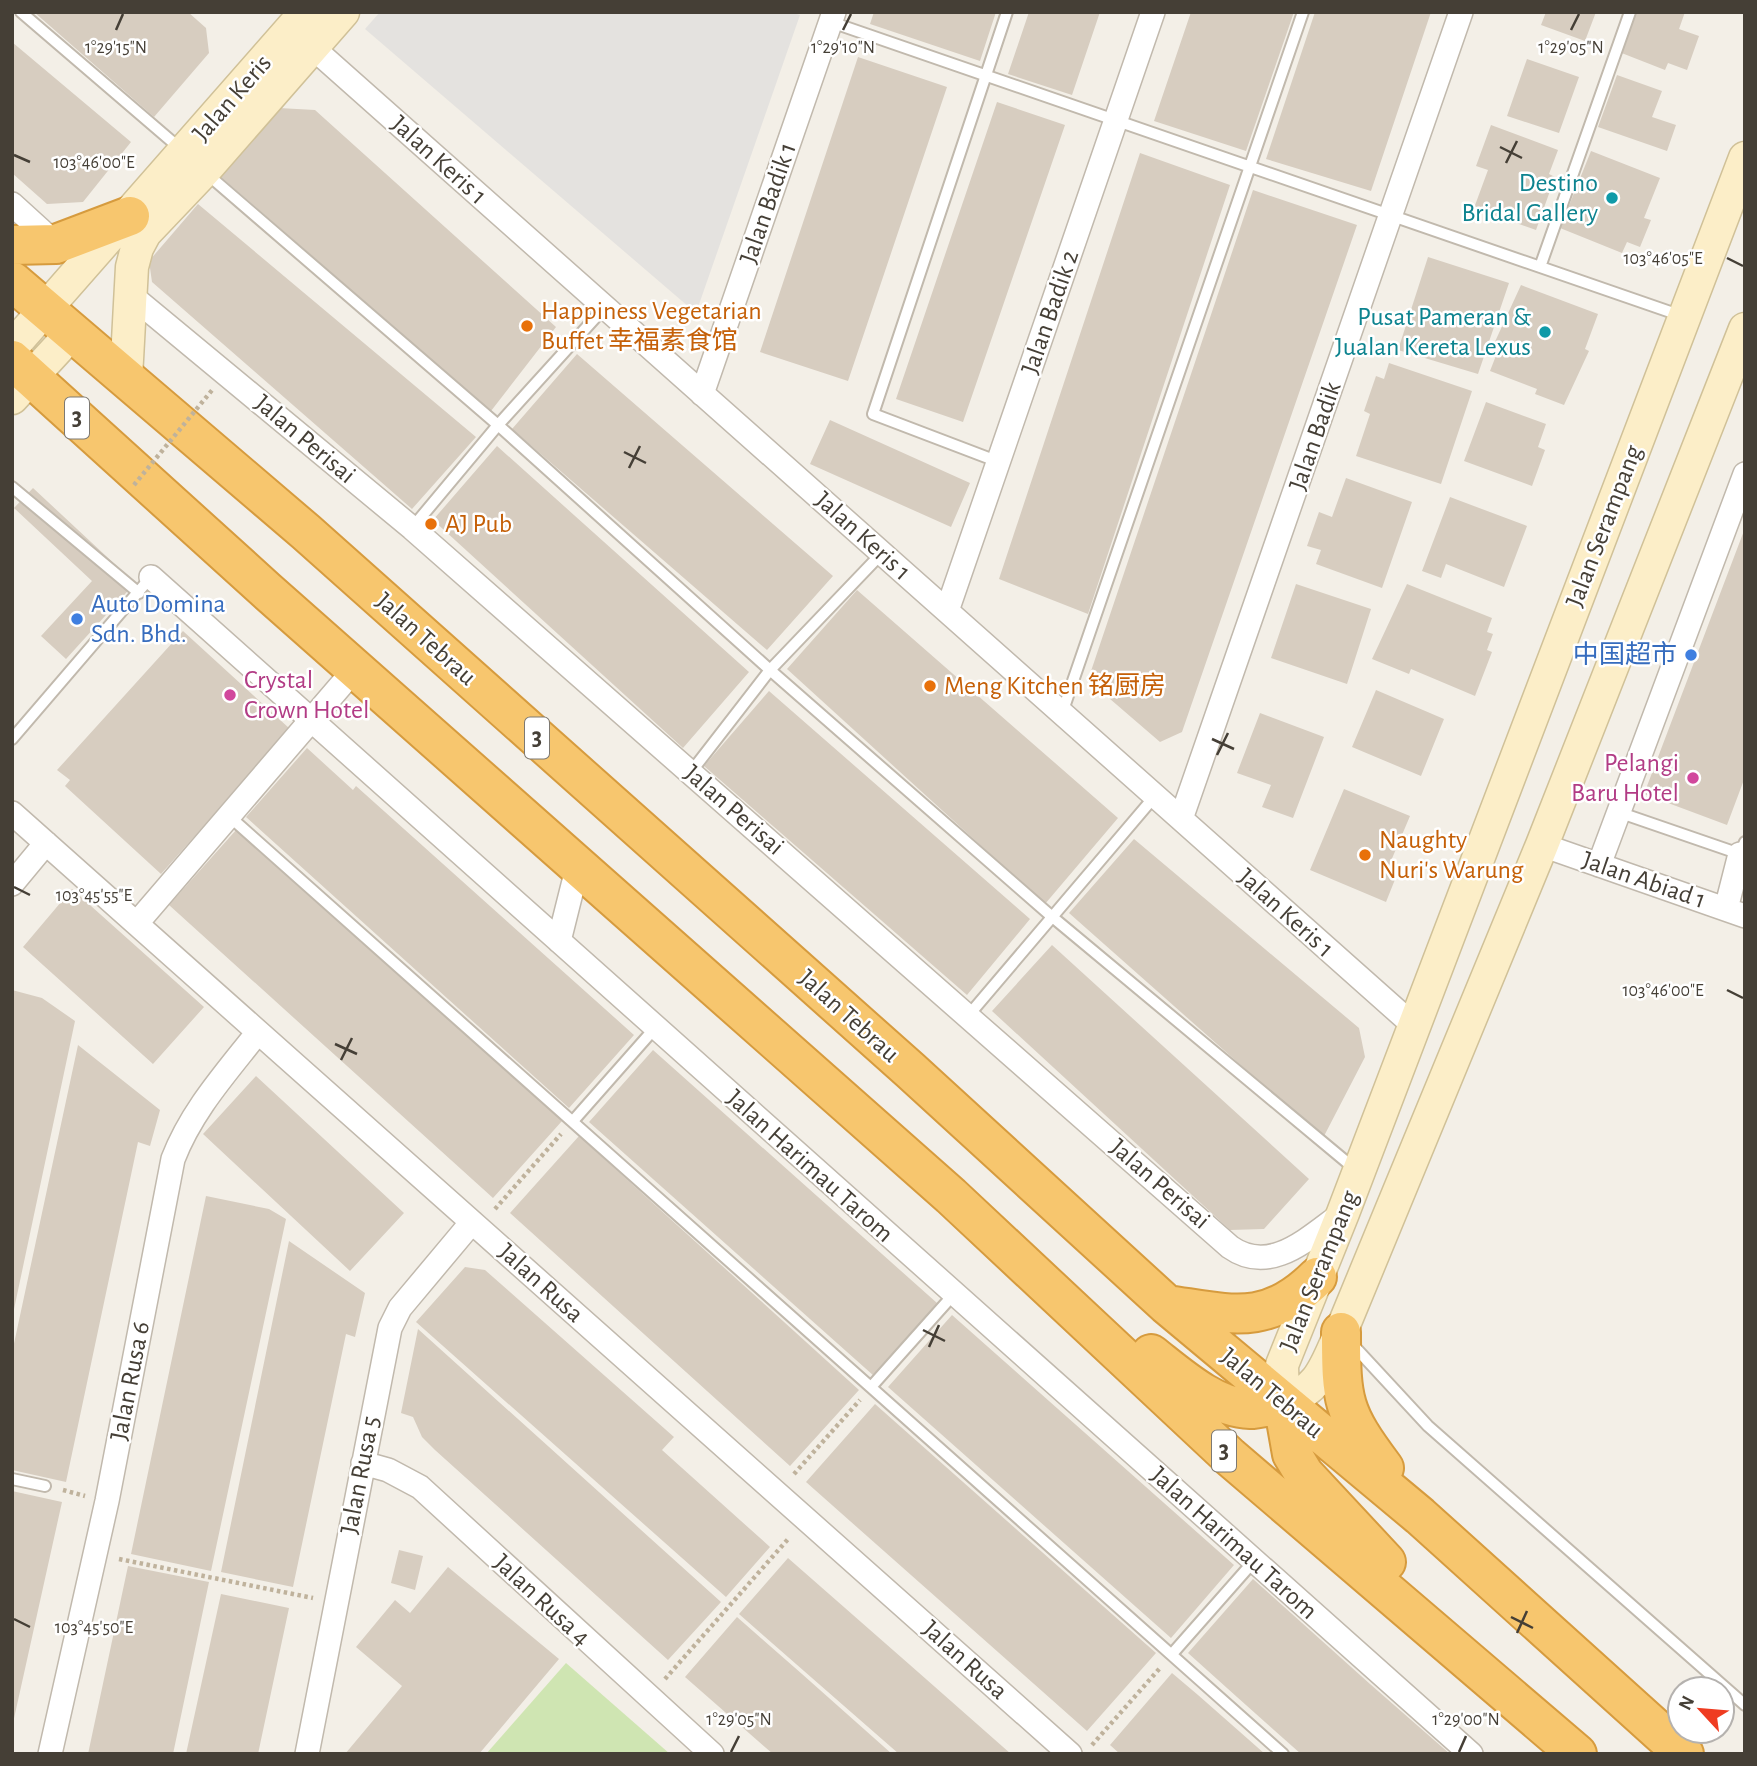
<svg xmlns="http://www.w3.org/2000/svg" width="1757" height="1766" viewBox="0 0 1757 1766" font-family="'Alegreya Sans','Noto Sans SC',sans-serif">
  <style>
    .green { fill: #cfe5b2 }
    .parking { fill: #e4e2df }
    .building { fill: #d7cdc0 }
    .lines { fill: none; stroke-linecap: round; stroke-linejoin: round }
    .lane-casing { stroke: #c1b9ad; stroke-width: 14 }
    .street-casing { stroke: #c1b9ad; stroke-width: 26 }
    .secondary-casing { stroke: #d0c198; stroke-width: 35 }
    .highway-casing { stroke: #d69b3e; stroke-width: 42 }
    .path { stroke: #bfb29c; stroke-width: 4.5; stroke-dasharray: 3.5 3.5; stroke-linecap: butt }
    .lane { stroke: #fff; stroke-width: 10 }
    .street { stroke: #fff; stroke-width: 23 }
    .secondary { stroke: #fceec8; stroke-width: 32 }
    .highway { stroke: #f7c66e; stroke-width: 38 }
    .path-bridge { stroke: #bfb29c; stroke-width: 4.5; stroke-dasharray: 3.5 3.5; stroke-linecap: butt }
    .ticks { fill: none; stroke: #453f36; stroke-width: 2.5 }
    .culture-dot { fill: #0f9aa8; stroke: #fff; stroke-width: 2.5 }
    .food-dot { fill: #e8710a; stroke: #fff; stroke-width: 2.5 }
    .shop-dot { fill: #3f7fe0; stroke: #fff; stroke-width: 2.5 }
    .hotel-dot { fill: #d1479c; stroke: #fff; stroke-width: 2.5 }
    .labels { text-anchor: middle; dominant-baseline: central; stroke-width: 5; stroke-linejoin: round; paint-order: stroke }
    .shield { fill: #fff; stroke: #7d7972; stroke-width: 2 }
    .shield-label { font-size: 24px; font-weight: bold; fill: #453f36 }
    .street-label { font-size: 26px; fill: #453f36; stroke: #fff }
    .culture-label { font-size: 26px; fill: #0d838f; stroke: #fff; text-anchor: end }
    .food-label { font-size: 26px; fill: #c56008; stroke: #fff; text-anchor: start }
    .shop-label { font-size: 26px; fill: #366cbe; stroke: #fff; text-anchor: start }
    .hotel-label { font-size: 26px; fill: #b23c85; stroke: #fff; text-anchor: start }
    .ticks-label { font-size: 18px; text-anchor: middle; fill: #453f36; stroke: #fff; stroke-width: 5; stroke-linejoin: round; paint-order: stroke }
  </style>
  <rect width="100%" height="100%" fill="#f3efe7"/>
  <path class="green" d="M 566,1663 L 670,1754 L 486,1754 Z"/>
  <path class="parking" d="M 380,12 L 790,12 L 800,15 L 696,313 L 365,29 Z"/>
  <path class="building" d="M 34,12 L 188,12 L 206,28 L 209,53 L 154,117 Z
    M 874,12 L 996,12 L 980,61 L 870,24 Z
    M 1029,12 L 1100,12 L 1072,95 L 1008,74 Z
    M 1191,12 L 1294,12 L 1246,151 L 1154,121 Z
    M 1315,12 L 1431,12 L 1371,191 L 1266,159 Z
    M 1546,12 L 1596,12 L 1585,41 L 1541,25 Z
    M 1634,12 L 1685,12 L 1679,29 L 1699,36 L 1687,70 L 1668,63 L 1665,70 L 1619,52 Z
    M 12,42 L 131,142 L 83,202 L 47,204 L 12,173 Z
    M 858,57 L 947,87 L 848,381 L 760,352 Z
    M 1527,59 L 1579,77 L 1559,133 L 1507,116 Z
    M 1617,75 L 1662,91 L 1652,117 L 1676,125 L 1667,151 L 1598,127 Z
    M 997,102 L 1065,125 L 963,422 L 896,399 Z
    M 279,108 L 315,110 L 556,327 L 491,411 L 221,177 Z
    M 1491,125 L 1558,150 L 1549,174 L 1555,177 L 1536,230 L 1474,208 L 1488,170 L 1476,166 Z
    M 1591,151 L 1660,178 L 1644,218 L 1651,220 L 1640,247 L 1627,242 L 1622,253 L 1560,228 Z
    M 1140,153 L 1230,185 L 1088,614 L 999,579 Z
    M 1253,190 L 1357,225 L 1182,732 L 1160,742 L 1088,680 Z
    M 198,204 L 476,437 L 412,509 L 152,282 L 149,261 Z
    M 1428,257 L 1509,283 L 1478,374 L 1398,350 Z
    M 1521,285 L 1598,314 L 1585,349 L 1589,351 L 1564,405 L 1535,394 L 1537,389 L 1490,371 L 1499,348 L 1493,346 Z
    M 577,354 L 833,576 L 767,650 L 512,429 Z
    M 1389,363 L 1472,391 L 1441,484 L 1356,456 L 1370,414 L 1364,411 L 1376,376 L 1384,379 Z
    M 1486,402 L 1546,424 L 1538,447 L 1545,450 L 1532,486 L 1464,461 Z
    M 830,420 L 970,483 L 951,527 L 810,464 Z
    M 497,446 L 749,672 L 683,748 L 433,520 Z
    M 1346,478 L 1412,502 L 1382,588 L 1316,564 L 1321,550 L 1307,546 L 1319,512 L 1332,517 Z
    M 33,488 L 135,583 L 66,659 L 41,636 L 92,581 L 14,508 Z
    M 1450,497 L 1527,526 L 1504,587 L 1446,564 L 1441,578 L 1422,571 Z
    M 1745,528 L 1745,777 L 1727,825 L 1644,794 Z
    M 1296,584 L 1371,609 L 1347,684 L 1271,658 Z
    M 1407,584 L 1492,618 L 1487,632 L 1493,634 L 1487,650 L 1492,652 L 1475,696 L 1411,669 L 1409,674 L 1372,659 Z
    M 857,590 L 1118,818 L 1045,904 L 787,669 Z
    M 183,631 L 290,729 L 161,874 L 65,786 L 70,780 L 57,770 Z
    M 1376,690 L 1444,719 L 1421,776 L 1352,747 Z
    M 769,691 L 1030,919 L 967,995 L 704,766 Z
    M 1260,713 L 1324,737 L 1293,818 L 1262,807 L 1271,785 L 1237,773 Z
    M 307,748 L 353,790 L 356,786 L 634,1035 L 569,1108 L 246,817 Z
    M 1344,789 L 1410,816 L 1388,868 L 1398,872 L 1386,902 L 1310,870 Z
    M 237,829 L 562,1121 L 493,1198 L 169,905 Z
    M 1134,839 L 1359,1028 L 1365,1057 L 1323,1138 L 1069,913 Z
    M 72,889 L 204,1007 L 153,1064 L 23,947 Z
    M 1052,945 L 1309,1179 L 1264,1229 L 1230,1230 L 992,1011 Z
    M 12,990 L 42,998 L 75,1021 L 13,1314 Z
    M 78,1045 L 160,1110 L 150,1146 L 138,1142 L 66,1482 L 12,1470 L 12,1353 Z
    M 653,1050 L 937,1303 L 874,1376 L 589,1122 Z
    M 256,1076 L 404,1213 L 350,1271 L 203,1134 Z
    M 579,1136 L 859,1390 L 790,1466 L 510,1213 Z
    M 206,1196 L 269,1209 L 286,1219 L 211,1571 L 131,1554 Z
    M 289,1241 L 365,1293 L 355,1337 L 346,1334 L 293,1587 L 221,1572 Z
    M 465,1267 L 485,1270 L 674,1437 L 662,1450 L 770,1547 L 726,1597 L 416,1322 Z
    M 952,1315 L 1234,1565 L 1171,1638 L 888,1387 Z
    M 418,1329 L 721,1602 L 668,1660 L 435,1450 L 422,1437 L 413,1417 L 401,1413 Z
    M 875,1404 L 1156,1653 L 1087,1731 L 806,1482 Z
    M 12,1491 L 62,1502 L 13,1723 L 12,1723 Z
    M 399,1550 L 423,1556 L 415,1590 L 391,1583 Z
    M 788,1558 L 918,1672 L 1011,1754 L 899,1754 L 804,1671 L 739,1614 Z
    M 128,1566 L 209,1582 L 173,1754 L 88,1754 Z
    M 448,1567 L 559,1659 L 479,1754 L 345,1754 L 402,1686 L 356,1647 L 395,1600 L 410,1613 Z
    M 1253,1579 L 1370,1684 L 1450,1754 L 1301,1754 L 1237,1697 L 1188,1653 Z
    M 221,1594 L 289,1608 L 258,1754 L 186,1754 Z
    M 737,1617 L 802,1674 L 892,1754 L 773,1754 L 685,1677 Z
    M 1172,1673 L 1198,1695 L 1265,1754 L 1120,1754 L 1110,1745 Z"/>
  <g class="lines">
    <g class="lane-casing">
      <path id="lane" d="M 21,12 L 183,151
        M 831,22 L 1682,316
        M 206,173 L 498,425 L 770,670 L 1050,915 L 1355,1169
        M 1540,267 L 1630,12
        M 999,462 L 873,414 L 1007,12
        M 12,487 L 139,593
        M 412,528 L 498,425 L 605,307
        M 1062,713 L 1303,12
        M 12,739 L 151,577
        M 691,772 L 770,670 L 882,553
        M 1618,812 L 1740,854 L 1745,842
        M 229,816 L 1283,1754
        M 968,1016 L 1155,796
        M 573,1121 L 655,1028
        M 1352,1344 L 1428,1426 L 1745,1705
        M 871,1387 L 954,1294
        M 12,1479 L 45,1486
        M 1172,1654 L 1254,1561"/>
    </g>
    <g class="street-casing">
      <path id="street" d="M 312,47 L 1413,1025
        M 12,204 L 56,244
        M 133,297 L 412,528 L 1230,1247 C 1271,1276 1309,1237 1343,1213
        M 702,394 L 834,12
        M 151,577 L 1471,1754
        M 947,611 L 1153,12
        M 12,813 L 1070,1754
        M 1181,819 L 1461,12
        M 1542,845 L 1745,916
        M 1599,865 L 1745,474
        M 12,884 L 46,843
        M 1726,909 L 1740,854 L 1745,856
        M 137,923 L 355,669
        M 559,941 L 578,865
        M 363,1463 L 388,1470 L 420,1487 L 712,1754
        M 50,1754 L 107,1501 L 173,1159 C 192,1110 226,1073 258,1032
        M 307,1754 L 390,1328 L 400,1308 L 472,1222"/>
    </g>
    <g class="secondary-casing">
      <path id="secondary" d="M 1745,158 L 1343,1213 L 1282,1365 L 1283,1403 C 1321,1388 1325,1367 1341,1332 L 1542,845 L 1745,329
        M 12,347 L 306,12
        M 126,378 L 132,267 L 137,248 L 145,233 L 204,171 L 343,12
        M 12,398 L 73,332"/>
    </g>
    <g class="highway-casing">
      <path id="highway" d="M 12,245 L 56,244 L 130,216
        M 12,281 L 306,532 L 910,1070 L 1167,1305 L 1420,1516 L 1684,1754
        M 12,360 L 266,590 L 951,1196 L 1230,1457 L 1577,1754
        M 1167,1305 C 1231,1314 1267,1327 1317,1277
        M 1341,1332 C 1341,1401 1342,1412 1384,1468
        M 1151,1354 C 1178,1375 1214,1408 1250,1409 C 1260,1409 1272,1405 1283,1403
        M 1283,1403 L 1292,1454 L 1304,1474 L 1386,1562"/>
    </g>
    <path class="path" d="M 495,1209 L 561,1134
      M 794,1474 L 860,1400
      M 63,1490 L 85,1496
      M 119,1559 L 313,1598
      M 665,1679 L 789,1538
      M 1092,1745 L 1160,1668"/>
    <use href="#lane" class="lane"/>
    <use href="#street" class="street"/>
    <use href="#secondary" class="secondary"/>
    <use href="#highway" class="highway"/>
    <path class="path-bridge" d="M 134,485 L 213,389"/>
  </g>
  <path class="ticks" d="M 116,30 L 123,14M 843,30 L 851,14M 1571,30 L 1579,14M 1500,147 L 1522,158M 14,155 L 30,162M 1506,163 L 1517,141M 1727,258 L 1743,266M 624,452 L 646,463M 629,468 L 640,446M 1212,739 L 1234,749M 1217,755 L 1228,733M 14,887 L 30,895M 1727,990 L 1743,998M 335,1044 L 357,1054M 341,1060 L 352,1038M 923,1330 L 945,1341M 929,1347 L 939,1325M 1511,1617 L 1533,1628M 14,1619 L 30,1627M 1517,1633 L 1527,1611M 731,1752 L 739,1736M 1459,1752 L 1466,1736"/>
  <g class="culture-dot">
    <circle cx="1612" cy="198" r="7"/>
    <circle cx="1545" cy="332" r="7"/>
  </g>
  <g class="food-dot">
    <circle cx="527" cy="326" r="7"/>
    <circle cx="431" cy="524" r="7"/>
    <circle cx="930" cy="686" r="7"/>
    <circle cx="1365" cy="855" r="7"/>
  </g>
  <g class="shop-dot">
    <circle cx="77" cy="619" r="7"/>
    <circle cx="1691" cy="655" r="7"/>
  </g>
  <g class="hotel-dot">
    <circle cx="230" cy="695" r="7"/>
    <circle cx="1693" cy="778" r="7"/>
  </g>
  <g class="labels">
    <g class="shield">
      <rect x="65" y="397.5" width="24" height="41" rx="5"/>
      <rect x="525" y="717.5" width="24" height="41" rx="5"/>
      <rect x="1212" y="1430.5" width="24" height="41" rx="5"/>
    </g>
    <g class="shield-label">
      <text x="77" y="418">3</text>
      <text x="537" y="738">3</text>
      <text x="1224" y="1451">3</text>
    </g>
    <g class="street-label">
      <text transform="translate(232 98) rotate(-49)">Jalan Keris</text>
      <text transform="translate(439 160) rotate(42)">Jalan Keris 1</text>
      <text transform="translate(768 203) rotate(-71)">Jalan Badik 1</text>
      <text transform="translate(1050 312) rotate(-71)">Jalan Badik 2</text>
      <text transform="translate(1315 436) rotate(-71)">Jalan Badik</text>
      <text transform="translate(305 439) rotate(40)">Jalan Perisai</text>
      <text transform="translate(1604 526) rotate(-69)">Jalan Serampang</text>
      <text transform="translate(863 536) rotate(42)">Jalan Keris 1</text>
      <text transform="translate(426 639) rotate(42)">Jalan Tebrau</text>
      <text transform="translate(734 810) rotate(41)">Jalan Perisai</text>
      <text transform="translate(1644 880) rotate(19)">Jalan Abiad 1</text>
      <text transform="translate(1286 913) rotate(42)">Jalan Keris 1</text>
      <text transform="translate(849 1016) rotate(42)">Jalan Tebrau</text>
      <text transform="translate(810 1166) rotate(42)">Jalan Harimau Tarom</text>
      <text transform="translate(1160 1184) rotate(41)">Jalan Perisai</text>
      <text transform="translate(1319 1271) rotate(-68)">Jalan Serampang</text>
      <text transform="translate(541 1283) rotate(42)">Jalan Rusa</text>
      <text transform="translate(130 1381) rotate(-79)">Jalan Rusa 6</text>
      <text transform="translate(1272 1393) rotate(40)">Jalan Tebrau</text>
      <text transform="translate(360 1475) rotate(-79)">Jalan Rusa 5</text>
      <text transform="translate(1234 1543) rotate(42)">Jalan Harimau Tarom</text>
      <text transform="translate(542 1600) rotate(43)">Jalan Rusa 4</text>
      <text transform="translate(965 1660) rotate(42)">Jalan Rusa</text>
    </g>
    <g class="culture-label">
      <text x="1598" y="183">Destino<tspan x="1598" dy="30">Bridal Gallery</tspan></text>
      <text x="1531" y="317">Pusat Pameran &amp;<tspan x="1531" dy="30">Jualan Kereta Lexus</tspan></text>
    </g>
    <g class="food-label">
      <text x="541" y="311">Happiness Vegetarian<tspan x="541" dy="30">Buffet 幸福素食馆</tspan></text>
      <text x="445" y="524">AJ Pub</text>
      <text x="944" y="686">Meng Kitchen 铭厨房</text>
      <text x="1379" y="840">Naughty<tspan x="1379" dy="30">Nuri's Warung</tspan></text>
    </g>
    <g class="shop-label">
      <text x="91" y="604">Auto Domina<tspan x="91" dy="30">Sdn. Bhd.</tspan></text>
      <text x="1677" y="655" text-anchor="end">中国超市</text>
    </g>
    <g class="hotel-label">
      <text x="244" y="680">Crystal<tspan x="244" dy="30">Crown Hotel</tspan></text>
      <text x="1679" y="763" text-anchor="end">Pelangi<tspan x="1679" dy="30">Baru Hotel</tspan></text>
    </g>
  </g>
  <g class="ticks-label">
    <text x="116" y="53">1°29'15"N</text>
    <text x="843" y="53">1°29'10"N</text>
    <text x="1571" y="53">1°29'05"N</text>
    <text x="94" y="168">103°46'00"E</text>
    <text x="1663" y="264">103°46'05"E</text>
    <text x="94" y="901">103°45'55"E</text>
    <text x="1663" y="996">103°46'00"E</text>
    <text x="94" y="1633">103°45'50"E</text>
    <text x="739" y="1725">1°29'05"N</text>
    <text x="1466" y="1725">1°29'00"N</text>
  </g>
  <rect width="1757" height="1766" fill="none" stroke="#453f36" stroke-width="28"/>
  <g transform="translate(1701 1710) rotate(296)"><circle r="33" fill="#ffffff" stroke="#b5b2af" stroke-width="2"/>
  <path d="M0-5L12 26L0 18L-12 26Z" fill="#ef3c21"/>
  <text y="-10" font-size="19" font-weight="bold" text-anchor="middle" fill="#453f36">N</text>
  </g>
</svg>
